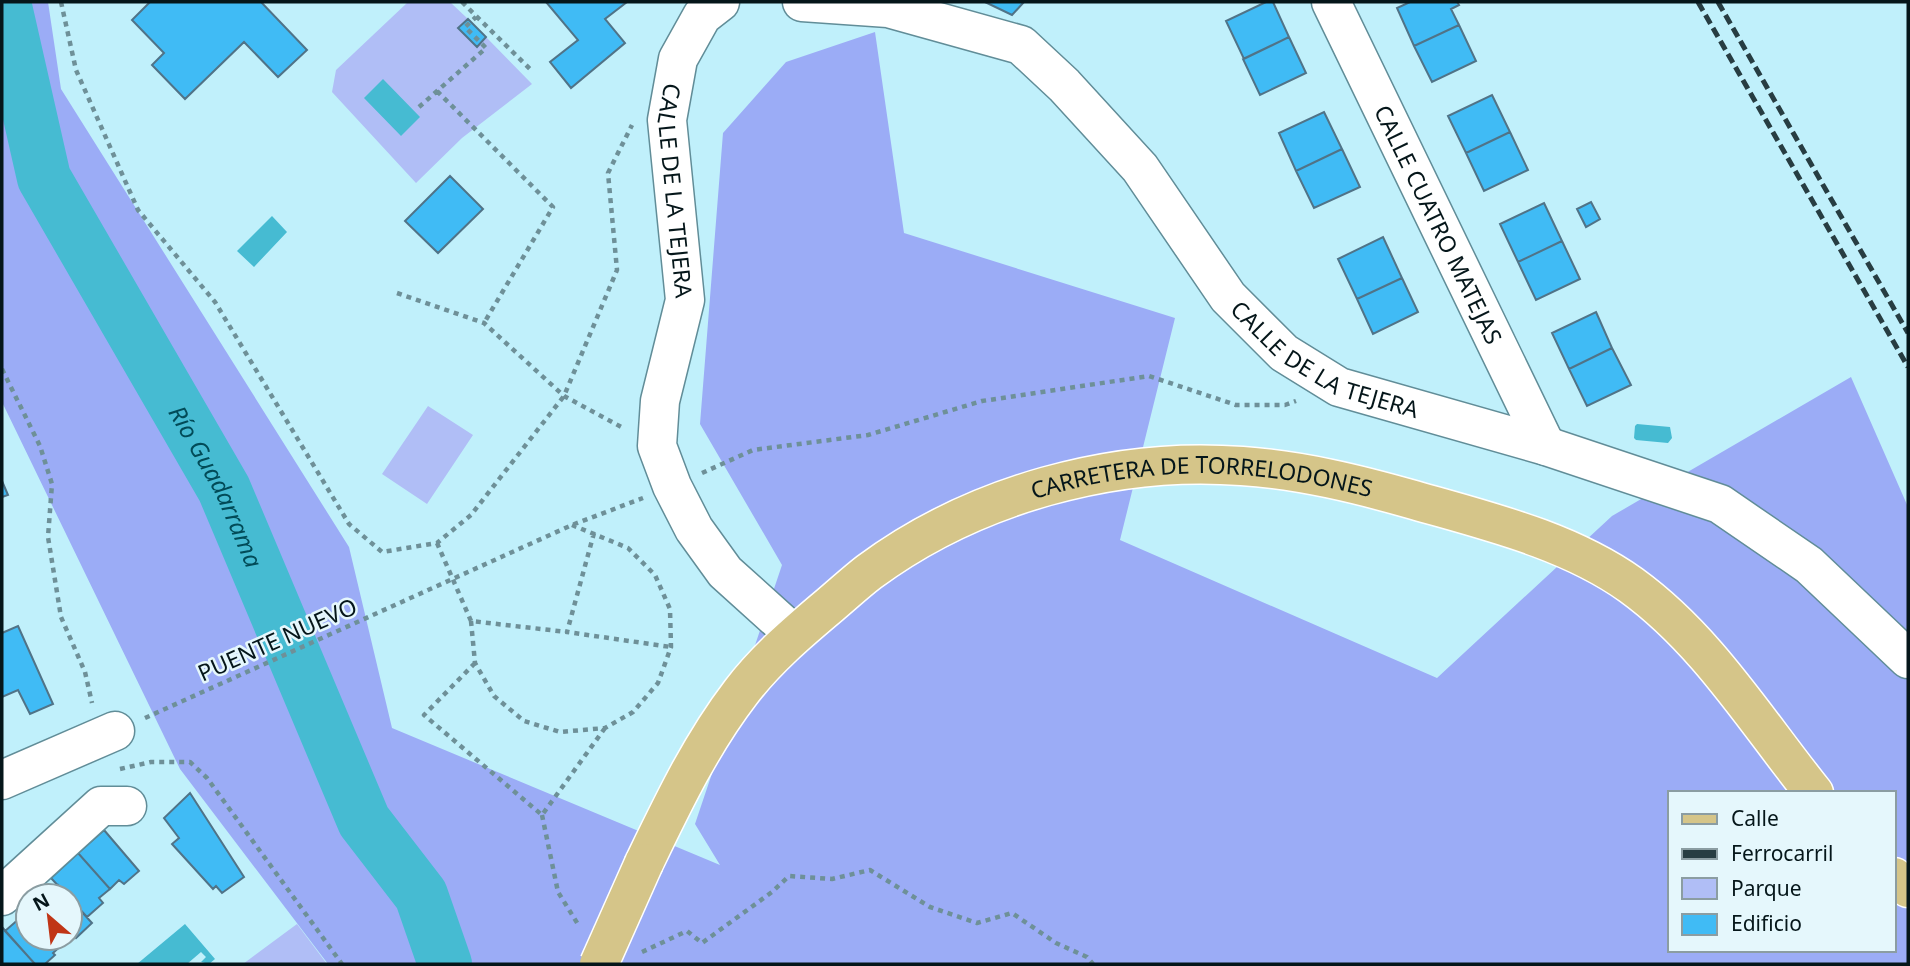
<svg xmlns="http://www.w3.org/2000/svg" width="1910" height="966" viewBox="0 0 1910 966" font-family="'Noto Sans',sans-serif">
  <style>
    .green { fill: #b0bef6 }
    .forest { fill: #9bacf6; fill-rule: evenodd }
    .water { fill: #46bbd2 }
    .lines { fill: none; stroke-linecap: round; stroke-linejoin: round }
    .river { stroke: #46bbd2; stroke-width: 54 }
    .building { fill: #40bbf5; stroke: #507387; stroke-width: 2 }
    .minor-casing { stroke: #618d98; stroke-width: 41 }
    .major-casing { stroke: #fff; stroke-width: 41 }
    .path { stroke: #6e9098; stroke-width: 4.5; stroke-dasharray: 5 5; stroke-linecap: butt }
    .minor { stroke: #fff; stroke-width: 38 }
    .major { stroke: #d5c589; stroke-width: 38 }
    .rail { stroke: #273d42; stroke-width: 5; stroke-dasharray: 10 5; stroke-linecap: butt }
    .major-bridge-casing { stroke: #fff; stroke-width: 41; stroke-linecap: butt }
    .major-bridge { stroke: #d5c589; stroke-width: 38 }
    .labels { text-anchor: middle; dominant-baseline: central; stroke-width: 5; stroke-linejoin: round; paint-order: stroke }
    .street-label { font-size: 23px; fill: #05161a; stroke: #e5f7fc }
    .water-label { font-size: 24px; font-style: italic; fill: #024b58; stroke: #e5f7fc }
  </style>
  <rect width="100%" height="100%" fill="#c0f0fb"/>
  <path class="green" d="M 408,2 L 450,2 L 468,19 L 459,28 L 476,46 L 486,37 L 532,84 L 462,138 L 416,183 L 332,92 L 336,70 Z
    M 428,406 L 473,435 L 427,504 L 382,474 Z
    M 297,924 L 327,964 L 243,964 Z"/>
  <path class="forest" d="M 2,2 L 48,2 L 61,89 L 349,547 L 392,728 L 720,865 L 695,824 L 782,565 L 700,424 L 723,133 L 786,62 L 875,32 L 904,233 L 1175,318 L 1120,540 L 1437,678 L 1612,516 L 1851,377 L 1908,507 L 1908,964 L 328,964 L 180,769 L 2,402 ZM 1670,793 L 1894,793 L 1894,950 L 1670,950 Z"/>
  <path class="water" d="M 383,79 L 420,117 L 401,136 L 364,98 Z
    M 272,216 L 287,232 L 254,267 L 237,251 Z
    M 1637,424 L 1670,427 L 1672,438 L 1668,443 L 1636,440 L 1634,438 L 1635,426 Z
    M 185,924 L 215,959 L 209,964 L 201,962 L 206,957 L 201,952 L 187,964 L 137,964 Z"/>
  <g class="lines">
    <path class="river" id="s1" d="M 4,2 L 44,178 L 224,489 L 364,821 L 421,895 L 445,964"/>
  </g>
  <path class="building" d="M 150,2 L 261,2 L 307,50 L 278,77 L 244,42 L 185,99 L 152,65 L 164,53 L 132,20 Z
    M 546,2 L 627,2 L 605,19 L 625,43 L 571,88 L 550,62 L 578,40 Z
    M 985,2 L 1024,2 L 1012,15 Z
    M 1266,2 L 1273,2 L 1289,37 L 1244,59 L 1226,21 Z
    M 1410,2 L 1457,2 L 1459,5 L 1451,9 L 1459,25 L 1414,46 L 1397,8 Z
    M 468,19 L 486,37 L 477,47 L 458,28 Z
    M 1459,25 L 1476,61 L 1432,82 L 1414,46 Z
    M 1289,37 L 1306,73 L 1260,95 L 1243,59 Z
    M 1492,95 L 1510,132 L 1466,153 L 1448,116 Z
    M 1324,112 L 1342,149 L 1296,171 L 1279,133 Z
    M 1510,132 L 1528,170 L 1484,191 L 1466,153 Z
    M 1342,149 L 1360,187 L 1314,208 L 1296,171 Z
    M 450,176 L 483,209 L 438,253 L 405,221 Z
    M 1591,202 L 1600,219 L 1586,227 L 1577,209 Z
    M 1544,203 L 1562,241 L 1518,262 L 1500,224 Z
    M 1383,237 L 1402,278 L 1357,299 L 1338,259 Z
    M 1562,241 L 1580,279 L 1536,300 L 1518,262 Z
    M 1402,278 L 1418,312 L 1373,334 L 1357,299 Z
    M 1596,312 L 1612,348 L 1569,369 L 1552,333 Z
    M 1612,348 L 1631,385 L 1587,406 L 1569,369 Z
    M 2,481 L 8,495 L 2,497 Z
    M 18,626 L 53,704 L 30,714 L 18,690 L 2,697 L 2,633 Z
    M 190,793 L 244,877 L 222,893 L 216,886 L 213,889 L 172,844 L 179,838 L 164,818 Z
    M 104,830 L 139,871 L 124,884 L 119,880 L 110,889 L 78,853 Z
    M 78,853 L 110,889 L 99,898 L 103,903 L 87,917 L 51,878 Z
    M 58,885 L 68,896 L 45,896 Z
    M 70,899 L 92,923 L 76,938 L 73,935 L 70,937 Z
    M 28,911 L 28,938 L 59,938 L 64,943 L 53,953 L 55,955 L 45,964 L 35,964 L 5,931 Z
    M 2,927 L 34,963 L 32,964 L 2,964 Z"/>
  <g class="lines">
    <g class="minor-casing">
      <g id="minor">
        <path id="s2" d="M 720,2 L 702,16 L 678,59 L 667,120 L 685,300 L 660,401 L 657,446 L 672,486 L 694,529 L 725,572 L 795,635"/>
        <path id="s3" d="M 802,2 L 888,8 L 1021,45 L 1064,85 L 1140,168 L 1228,297 L 1284,353 L 1339,387 L 1546,446 L 1720,504 L 1809,565 L 1908,659"/>
        <path id="s4" d="M 1331,2 L 1546,446"/>
        <path d="M 2,780 L 115,731"/>
        <path d="M 2,896 L 101,806 L 127,806"/>
      </g>
    </g>
    <g class="major-casing">
      <g id="major">
        <path id="s5" d="M 644,863 C 673,803 701,744 741,692 C 766,659 799,631 830,605 C 843,594 856,582 869,572 C 973,495 1113,456 1242,466 C 1301,470 1358,484 1414,500 C 1487,521 1568,540 1631,585 C 1707,640 1756,721 1814,793"/>
        <path d="M 1894,877 L 1908,888"/>
      </g>
    </g>
    <path class="path" d="M 61,2 L 76,70 L 138,210 L 215,302 L 349,524 L 382,552 L 437,543 L 471,515 L 564,396 L 617,270 L 608,173 L 632,125
      M 462,2 L 532,71
      M 437,91 L 553,207 L 484,323
      M 419,107 L 486,48 L 465,27 L 476,17
      M 397,293 L 484,323 L 564,396 L 625,429
      M 2,369 L 40,446 L 52,484 L 48,537 L 61,617 L 85,672 L 92,703
      M 702,473 L 753,450 L 868,435 L 982,401 L 1149,376 L 1236,405 L 1285,405 L 1296,401
      M 594,533 L 567,632 L 671,647
      M 437,543 L 471,621 L 567,632
      M 471,621 L 475,663 L 494,696 L 524,721 L 560,732 L 605,728 L 633,712 L 658,683 L 671,647 L 670,609 L 655,575 L 628,548 L 572,525
      M 475,663 L 424,715 L 542,815 L 605,728
      M 145,718 L 572,525 L 643,498
      M 120,769 L 151,762 L 190,762 L 207,778 L 342,964
      M 542,815 L 558,892 L 579,926
      M 642,952 L 687,931 L 702,943 L 772,892 L 789,876 L 832,879 L 870,870 L 930,907 L 977,923 L 1012,913 L 1056,943 L 1087,957 L 1093,964"/>
    <use href="#minor" class="minor"/>
    <use href="#major" class="major"/>
    <path class="rail" d="M 1698,2 L 1908,367
      M 1718,2 L 1908,333"/>
    <g class="major-bridge-casing">
      <path id="major-bridge" d="M 599,964 L 644,863"/>
    </g>
    <use href="#major-bridge" class="major-bridge"/>
  </g>
  <g class="labels">
    <g class="street-label">
      <text stroke="none"><textPath href="#s2" startOffset="205">CALLE DE LA TEJERA</textPath></text>
      <text stroke="none"><textPath href="#s4" startOffset="247">CALLE CUATRO MATEJAS</textPath></text>
      <text stroke="none"><textPath href="#s3" startOffset="670">CALLE DE LA TEJERA</textPath></text>
      <text stroke="none"><textPath href="#s5" startOffset="728">CARRETERA DE TORRELODONES</textPath></text>
      <text transform="translate(277 639) rotate(-24)">PUENTE NUEVO</text>
    </g>
    <g class="water-label">
      <text stroke="none"><textPath href="#s1" startOffset="534">Río Guadarrama</textPath></text>
    </g>
  </g>
  <rect width="1910" height="966" fill="none" stroke="#05161a" stroke-width="7"/>
  <rect x="1668" y="791" width="228" height="161" fill="#e5f7fc" stroke="#8b9da2" stroke-width="2"/>
  <rect x="1682" y="814" width="35" height="10" fill="#d5c589" stroke="#8b9da2" stroke-width="2"/>
  <text x="1731" y="826" font-size="21" fill="#05161a">Calle</text>
  <rect x="1682" y="849" width="35" height="10" fill="#273d42" stroke="#8b9da2" stroke-width="2"/>
  <text x="1731" y="861" font-size="21" fill="#05161a">Ferrocarril</text>
  <rect x="1682" y="878" width="35" height="21" fill="#b0bef6" stroke="#8b9da2" stroke-width="2"/>
  <text x="1731" y="896" font-size="21" fill="#05161a">Parque</text>
  <rect x="1682" y="914" width="35" height="21" fill="#40bbf5" stroke="#8b9da2" stroke-width="2"/>
  <text x="1731" y="931" font-size="21" fill="#05161a">Edificio</text>
  <g transform="translate(49 917) rotate(332)"><circle r="33" fill="#e5f7fc" stroke="#8b9da2" stroke-width="2"/>
  <path d="M0-5L12 26L0 18L-12 26Z" fill="#c03516"/>
  <text y="-10" font-size="19" font-weight="bold" text-anchor="middle" fill="#05161a">N</text>
  </g>
</svg>
